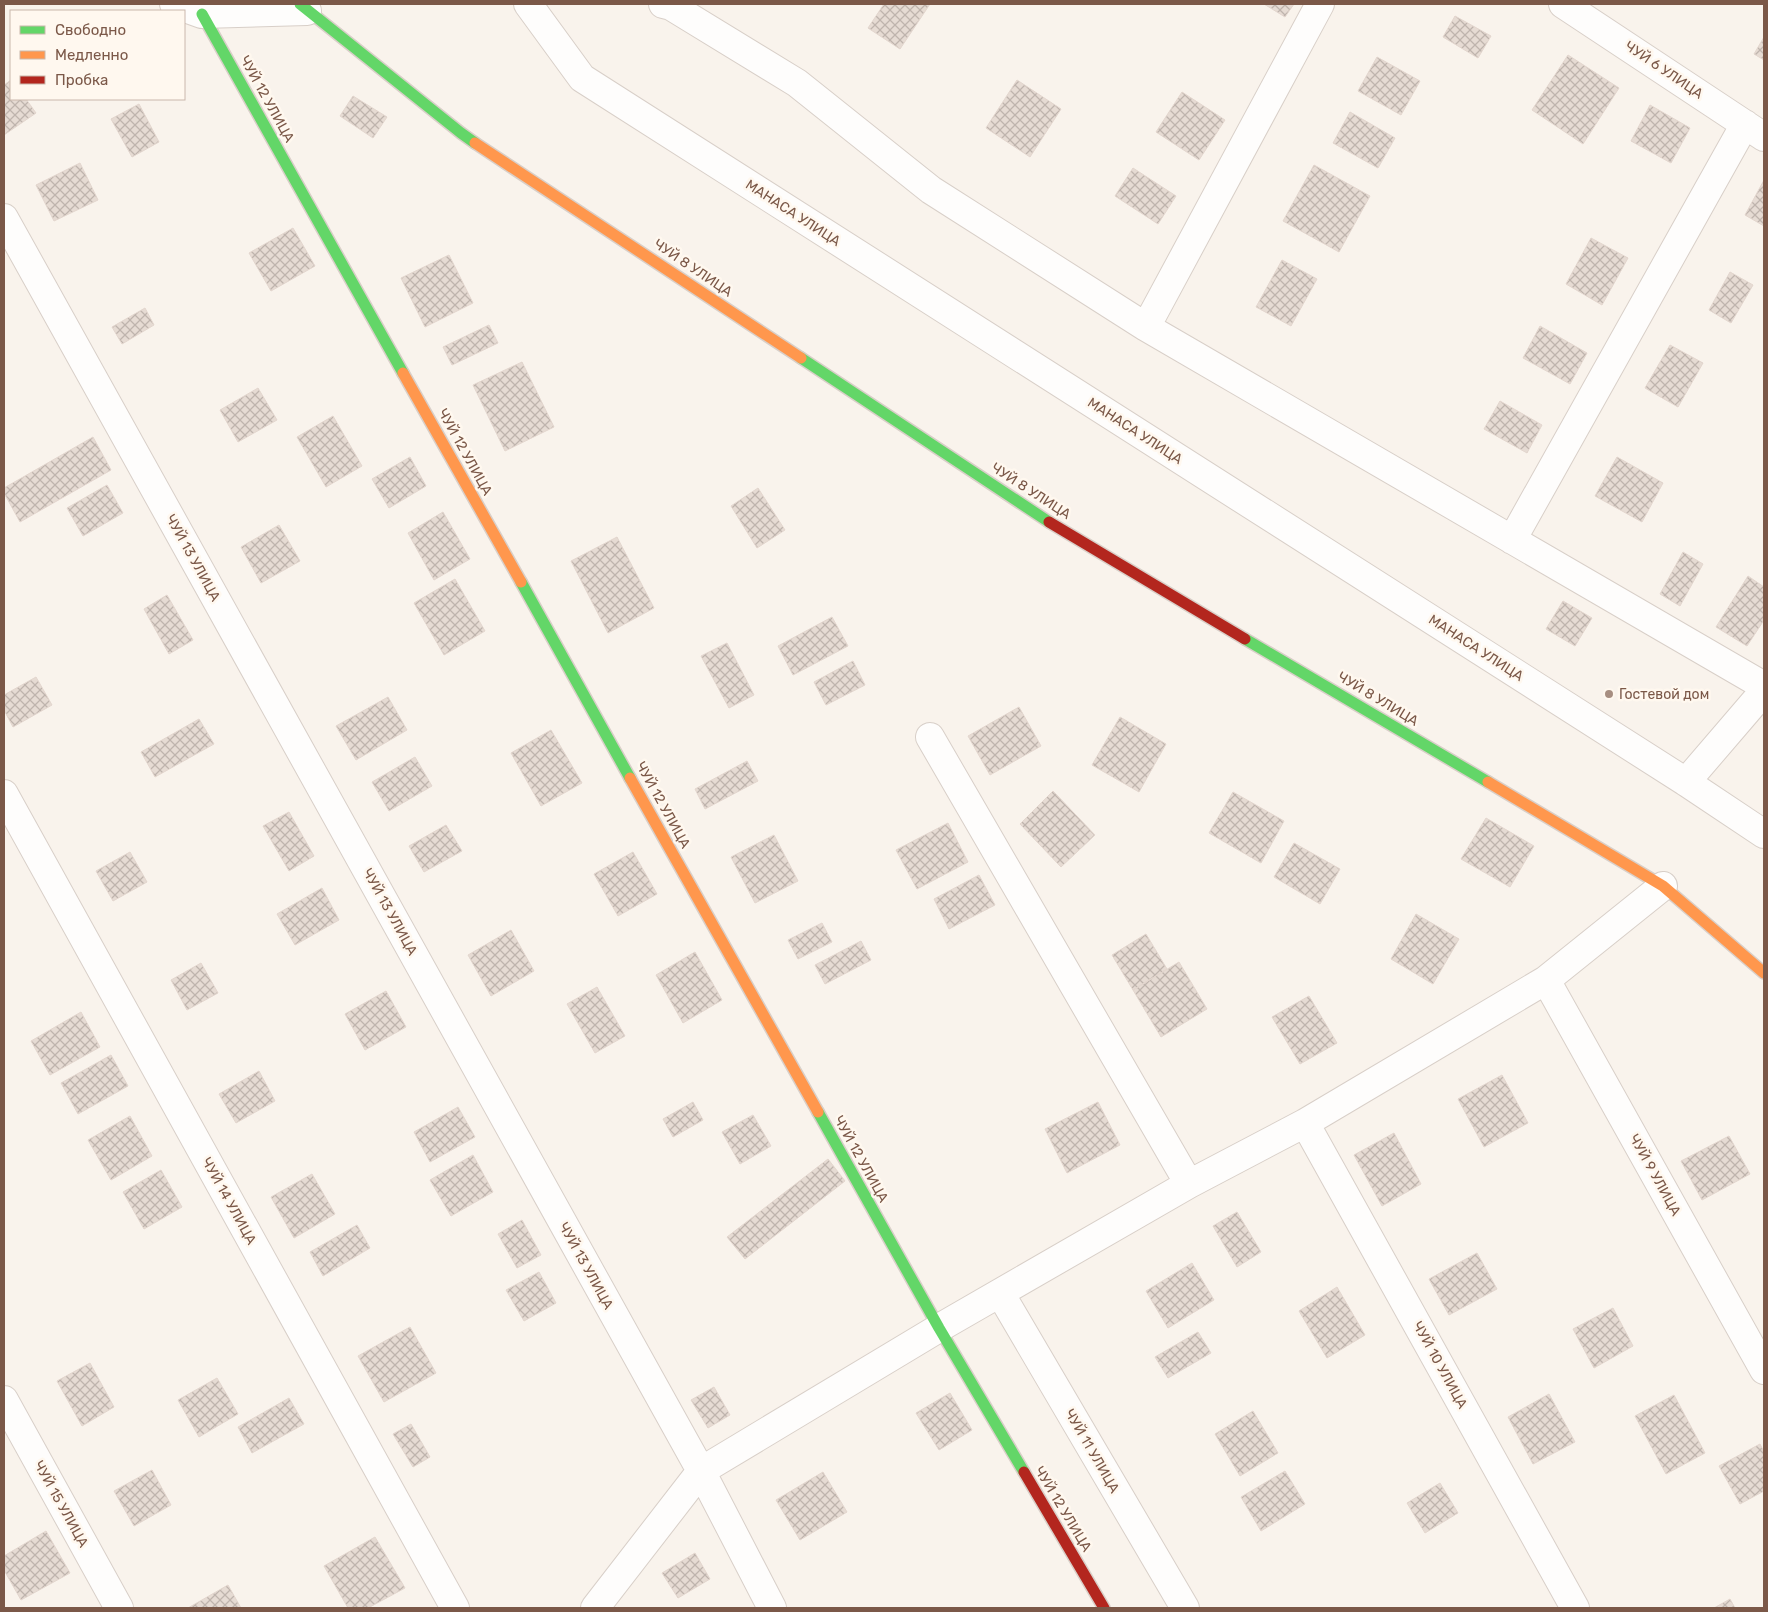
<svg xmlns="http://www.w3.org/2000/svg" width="1768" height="1612" viewBox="0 0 1768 1612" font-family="Rubik,sans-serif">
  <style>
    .building { fill: url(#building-cross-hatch); stroke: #e3d6ce }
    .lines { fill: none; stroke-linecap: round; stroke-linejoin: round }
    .street-casing { stroke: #d8cfc8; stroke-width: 30 }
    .fast-casing { stroke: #d9cfc8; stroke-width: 14 }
    .slow-casing { stroke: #d9cfc8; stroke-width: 14 }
    .jam-casing { stroke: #d9cfc8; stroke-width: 14 }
    .street { stroke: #fefdfc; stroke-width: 28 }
    .fast { stroke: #63d668; stroke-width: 11 }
    .slow { stroke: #ff974d; stroke-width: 11 }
    .jam { stroke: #b3261e; stroke-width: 11 }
    .poi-dot { fill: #a78e81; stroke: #fff8ef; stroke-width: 2 }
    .labels { text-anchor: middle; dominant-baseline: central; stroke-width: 5; stroke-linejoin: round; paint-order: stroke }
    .street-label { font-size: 14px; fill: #7b5848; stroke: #fff8ef }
    .poi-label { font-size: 14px; fill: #7b5848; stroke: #fff8ef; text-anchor: start }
  </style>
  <defs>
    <pattern id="building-cross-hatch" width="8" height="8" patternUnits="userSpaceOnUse" patternTransform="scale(1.25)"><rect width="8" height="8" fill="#e6dbd3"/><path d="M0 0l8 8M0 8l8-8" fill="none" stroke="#bfb4ad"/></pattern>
  </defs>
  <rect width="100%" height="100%" fill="#f9f3ec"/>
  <path class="building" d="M 884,4 L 930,4 L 900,49 L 868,28 Z
    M 1264,4 L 1294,4 L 1285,17 Z
    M 1455,16 L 1491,36 L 1478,58 L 1443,37 Z
    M 1764,37 L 1764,60 L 1754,54 Z
    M 1568,55 L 1619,88 L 1583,144 L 1532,110 Z
    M 1377,57 L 1420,81 L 1401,115 L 1358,91 Z
    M 11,80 L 11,99 L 26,99 L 36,113 L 4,135 L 4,85 Z
    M 1017,80 L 1061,109 L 1030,157 L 986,128 Z
    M 1182,92 L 1225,120 L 1199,160 L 1156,132 Z
    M 353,96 L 387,117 L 373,138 L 340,116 Z
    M 139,104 L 159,142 L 132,157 L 111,119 Z
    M 1650,105 L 1690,128 L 1671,163 L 1631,141 Z
    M 1350,112 L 1395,138 L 1378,168 L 1333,143 Z
    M 80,163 L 98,200 L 54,221 L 36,185 Z
    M 1314,165 L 1370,196 L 1339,252 L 1283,221 Z
    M 1133,168 L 1176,196 L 1158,224 L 1115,196 Z
    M 1764,180 L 1764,226 L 1745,215 Z
    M 293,228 L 315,266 L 271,291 L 249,253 Z
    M 1591,238 L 1628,258 L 1602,305 L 1566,284 Z
    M 449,255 L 473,303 L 425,327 L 401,278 Z
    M 1282,260 L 1317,279 L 1291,326 L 1256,307 Z
    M 1730,272 L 1753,285 L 1731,323 L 1709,310 Z
    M 145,308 L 154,325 L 122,344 L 112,327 Z
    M 489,325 L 498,343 L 452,365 L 443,347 Z
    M 1540,326 L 1587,353 L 1570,384 L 1523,358 Z
    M 1670,345 L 1703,363 L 1678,407 L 1645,388 Z
    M 522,362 L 554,427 L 505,451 L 473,385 Z
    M 258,388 L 277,420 L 238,442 L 220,410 Z
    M 1500,401 L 1542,425 L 1527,453 L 1484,429 Z
    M 333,416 L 362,466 L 326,487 L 297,437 Z
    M 93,437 L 111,470 L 20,522 L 4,493 L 4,488 Z
    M 410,457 L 426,486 L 389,508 L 372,479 Z
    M 1617,457 L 1663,483 L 1642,522 L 1595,496 Z
    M 107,485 L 123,513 L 83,536 L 67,508 Z
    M 758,488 L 785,530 L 757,548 L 731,506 Z
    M 443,512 L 470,559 L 434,580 L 408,533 Z
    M 279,525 L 300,561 L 261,583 L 241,547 Z
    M 617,537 L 654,608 L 608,633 L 571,561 Z
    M 1683,552 L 1703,564 L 1680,606 L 1660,594 Z
    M 1748,576 L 1764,587 L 1764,620 L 1747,646 L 1716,627 Z
    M 455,579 L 485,631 L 444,655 L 414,603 Z
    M 167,595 L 193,640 L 169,654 L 144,609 Z
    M 1563,601 L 1592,618 L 1575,646 L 1546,629 Z
    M 832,617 L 848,646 L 793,675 L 778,646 Z
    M 727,643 L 754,695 L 729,708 L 701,656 Z
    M 853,661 L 865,685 L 826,705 L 814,682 Z
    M 36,677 L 52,705 L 13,727 L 4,710 L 4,695 Z
    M 388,697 L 407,730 L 356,760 L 336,726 Z
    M 1019,707 L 1041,746 L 990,775 L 968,736 Z
    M 1120,717 L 1166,744 L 1139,792 L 1092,765 Z
    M 199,719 L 214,744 L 155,777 L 141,752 Z
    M 551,730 L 582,783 L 541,806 L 511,753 Z
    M 415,757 L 432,786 L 389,811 L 372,782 Z
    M 747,761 L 758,781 L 705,809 L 695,789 Z
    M 1053,791 L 1095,835 L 1061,867 L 1020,824 Z
    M 1233,792 L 1284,821 L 1261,863 L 1209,833 Z
    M 289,812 L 314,856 L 289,871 L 263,826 Z
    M 1486,818 L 1534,846 L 1510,887 L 1461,859 Z
    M 948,823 L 968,862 L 917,889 L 896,850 Z
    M 446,825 L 462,851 L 424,872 L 409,846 Z
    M 774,835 L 798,881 L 755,903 L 731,857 Z
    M 1294,843 L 1340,869 L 1320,904 L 1274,877 Z
    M 130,852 L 147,882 L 113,901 L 96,871 Z
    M 633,852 L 657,894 L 618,916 L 594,874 Z
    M 979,875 L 995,905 L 949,929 L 934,899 Z
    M 322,888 L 339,920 L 295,945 L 277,914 Z
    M 1416,914 L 1459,939 L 1433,984 L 1391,959 Z
    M 822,923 L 832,942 L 798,959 L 788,940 Z
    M 511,930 L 534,971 L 491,996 L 468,955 Z
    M 1146,934 L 1167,969 L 1133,990 L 1112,955 Z
    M 861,941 L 871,960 L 825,984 L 815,965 Z
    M 695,952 L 722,1000 L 683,1023 L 656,975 Z
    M 1179,962 L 1207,1009 L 1161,1037 L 1133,990 Z
    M 201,963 L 218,993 L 187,1010 L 171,980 Z
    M 597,987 L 625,1036 L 595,1053 L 567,1004 Z
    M 386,991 L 406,1027 L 365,1050 L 345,1014 Z
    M 1309,996 L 1337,1043 L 1300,1064 L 1272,1017 Z
    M 81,1012 L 100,1047 L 50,1075 L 31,1041 Z
    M 111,1055 L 128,1086 L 78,1114 L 61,1083 Z
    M 259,1071 L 275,1101 L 236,1123 L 219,1094 Z
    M 1502,1075 L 1528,1123 L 1484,1147 L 1458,1099 Z
    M 693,1102 L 703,1120 L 673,1137 L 663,1119 Z
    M 1098,1102 L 1120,1145 L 1067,1173 L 1045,1129 Z
    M 458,1107 L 475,1137 L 430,1162 L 414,1132 Z
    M 753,1115 L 771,1146 L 740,1164 L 722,1132 Z
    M 130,1116 L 152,1156 L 111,1180 L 88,1140 Z
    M 1394,1133 L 1421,1184 L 1382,1206 L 1354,1155 Z
    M 1729,1136 L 1750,1174 L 1702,1200 L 1681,1161 Z
    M 473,1155 L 493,1192 L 451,1216 L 430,1180 Z
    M 828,1159 L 845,1181 L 745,1259 L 727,1237 Z
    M 161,1170 L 182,1207 L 144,1229 L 123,1192 Z
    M 312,1174 L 335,1214 L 294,1238 L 271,1197 Z
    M 1237,1212 L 1261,1252 L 1237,1267 L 1213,1226 Z
    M 522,1220 L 541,1255 L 517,1268 L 498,1234 Z
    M 357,1225 L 370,1248 L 323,1276 L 310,1252 Z
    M 1477,1253 L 1497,1289 L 1449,1315 L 1429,1279 Z
    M 1192,1263 L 1214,1300 L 1168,1328 L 1146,1291 Z
    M 539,1272 L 556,1303 L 524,1321 L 506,1290 Z
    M 1337,1287 L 1365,1335 L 1327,1358 L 1299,1311 Z
    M 1613,1308 L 1633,1346 L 1594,1368 L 1573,1329 Z
    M 410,1327 L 436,1373 L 384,1402 L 358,1356 Z
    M 1198,1332 L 1211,1353 L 1168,1378 L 1155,1357 Z
    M 90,1363 L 114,1407 L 82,1426 L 57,1381 Z
    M 217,1378 L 238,1414 L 199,1437 L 178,1400 Z
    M 714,1387 L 730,1415 L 708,1428 L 691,1400 Z
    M 950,1393 L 972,1430 L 939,1450 L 916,1413 Z
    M 1549,1394 L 1575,1442 L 1533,1464 L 1508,1417 Z
    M 1674,1395 L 1705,1453 L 1666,1474 L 1635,1416 Z
    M 289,1398 L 304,1424 L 252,1453 L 238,1427 Z
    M 1253,1411 L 1278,1453 L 1240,1476 L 1215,1434 Z
    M 411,1424 L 430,1457 L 413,1467 L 393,1434 Z
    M 1760,1444 L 1764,1452 L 1764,1491 L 1740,1504 L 1719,1466 Z
    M 152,1470 L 171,1505 L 134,1526 L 114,1491 Z
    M 1285,1471 L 1305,1504 L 1261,1531 L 1241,1497 Z
    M 823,1472 L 847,1512 L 800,1540 L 776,1500 Z
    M 1440,1483 L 1458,1513 L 1425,1533 L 1407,1503 Z
    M 46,1531 L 70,1573 L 21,1600 L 4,1570 L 4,1556 Z
    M 375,1537 L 405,1588 L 368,1608 L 348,1608 L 324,1566 Z
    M 695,1553 L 710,1579 L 678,1598 L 662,1573 Z
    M 228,1585 L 241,1608 L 188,1608 Z
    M 1730,1599 L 1735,1608 L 1714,1608 Z"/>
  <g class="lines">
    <g class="street-casing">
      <path id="street" d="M 174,4 L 202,14 L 307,11
        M 528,4 L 582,78 L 1686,782 L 1764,834
        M 663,4 L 671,6 L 797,83 L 931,190 L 1146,327 L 1764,686
        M 1563,4 L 1764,137
        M 4,218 L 701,1471 L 772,1608
        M 1146,327 L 1320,4
        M 1512,540 L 1745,124
        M 930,737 L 1189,1184
        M 1686,782 L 1764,691
        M 4,794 L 455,1608
        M 1546,980 L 1764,1370
        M 1305,1123 L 1575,1608
        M 1000,1293 L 1185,1608
        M 4,1400 L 119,1608
        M 595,1608 L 701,1471 L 939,1328 L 1189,1184 L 1305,1123 L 1546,980 L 1663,886"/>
    </g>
    <g class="fast-casing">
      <path id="fast" d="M 300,4 L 461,133 L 475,143
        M 202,14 L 403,373
        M 801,358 L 1049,522
        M 521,582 L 630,778
        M 1245,639 L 1488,782
        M 818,1112 L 939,1328 L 1024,1472"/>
    </g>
    <g class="slow-casing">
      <path id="slow" d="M 475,143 L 801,358
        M 403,373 L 521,582
        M 630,778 L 818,1112
        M 1488,782 L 1663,886 L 1764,973"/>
    </g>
    <g class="jam-casing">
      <path id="jam" d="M 1049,522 L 1245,639
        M 1024,1472 L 1104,1608"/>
    </g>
    <use href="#street" class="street"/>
    <use href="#fast" class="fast"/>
    <use href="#slow" class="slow"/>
    <use href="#jam" class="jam"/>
  </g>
  <circle class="poi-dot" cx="1609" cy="694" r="5"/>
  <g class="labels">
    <g class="street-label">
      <text transform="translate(1664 70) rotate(34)">ЧУЙ 6 УЛИЦА</text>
      <text transform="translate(267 99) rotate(61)">ЧУЙ 12 УЛИЦА</text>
      <text transform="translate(793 213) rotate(33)">МАНАСА УЛИЦА</text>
      <text transform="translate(693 268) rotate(34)">ЧУЙ 8 УЛИЦА</text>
      <text transform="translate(1135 431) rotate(33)">МАНАСА УЛИЦА</text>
      <text transform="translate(465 452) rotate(61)">ЧУЙ 12 УЛИЦА</text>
      <text transform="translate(1031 491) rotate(33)">ЧУЙ 8 УЛИЦА</text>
      <text transform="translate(193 558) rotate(61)">ЧУЙ 13 УЛИЦА</text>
      <text transform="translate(1476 648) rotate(33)">МАНАСА УЛИЦА</text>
      <text transform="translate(1378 699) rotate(31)">ЧУЙ 8 УЛИЦА</text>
      <text transform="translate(663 805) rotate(61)">ЧУЙ 12 УЛИЦА</text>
      <text transform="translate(390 912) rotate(61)">ЧУЙ 13 УЛИЦА</text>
      <text transform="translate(861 1159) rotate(61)">ЧУЙ 12 УЛИЦА</text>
      <text transform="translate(1655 1175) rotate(61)">ЧУЙ 9 УЛИЦА</text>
      <text transform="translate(229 1201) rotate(61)">ЧУЙ 14 УЛИЦА</text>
      <text transform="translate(586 1266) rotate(61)">ЧУЙ 13 УЛИЦА</text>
      <text transform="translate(1440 1365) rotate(61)">ЧУЙ 10 УЛИЦА</text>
      <text transform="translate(1092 1451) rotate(60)">ЧУЙ 11 УЛИЦА</text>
      <text transform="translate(61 1504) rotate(61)">ЧУЙ 15 УЛИЦА</text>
      <text transform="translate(1063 1509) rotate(59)">ЧУЙ 12 УЛИЦА</text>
    </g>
    <g class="poi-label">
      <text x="1619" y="694">Гостевой дом</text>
    </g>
  </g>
  <rect width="1768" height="1612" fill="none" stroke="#7b5848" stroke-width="10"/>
  <rect x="10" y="10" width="175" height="90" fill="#fff8ef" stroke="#cab8ac"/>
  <rect x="20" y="26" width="25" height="8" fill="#63d668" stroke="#cab8ac"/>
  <text x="55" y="35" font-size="15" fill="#7b5848">Свободно</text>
  <rect x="20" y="51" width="25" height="8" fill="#ff974d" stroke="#cab8ac"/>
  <text x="55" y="60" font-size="15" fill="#7b5848">Медленно</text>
  <rect x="20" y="76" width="25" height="8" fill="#b3261e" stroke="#cab8ac"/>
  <text x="55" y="85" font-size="15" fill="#7b5848">Пробка</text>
</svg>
